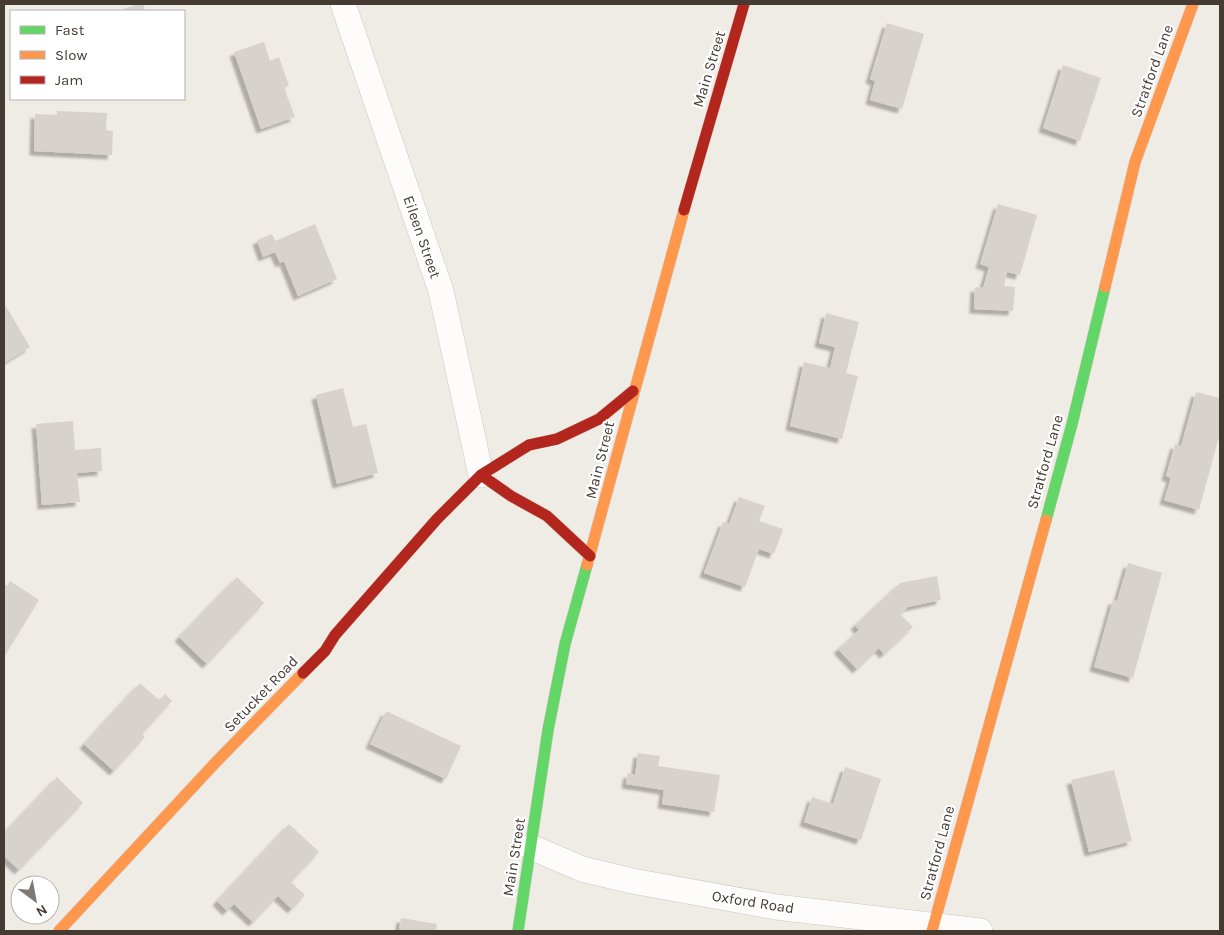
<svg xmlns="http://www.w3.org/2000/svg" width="1224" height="935" viewBox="0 0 1224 935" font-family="Karla,sans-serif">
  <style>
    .building { fill: #d7d2cc; filter: url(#shadow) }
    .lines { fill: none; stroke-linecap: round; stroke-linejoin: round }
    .street-casing { stroke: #cbc7c1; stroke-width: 26 }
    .fast-casing { stroke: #d0c8bc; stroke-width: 12 }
    .slow-casing { stroke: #d0c8bc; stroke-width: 12 }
    .jam-casing { stroke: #d0c8bc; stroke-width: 12 }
    .street { stroke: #fdfcfb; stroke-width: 25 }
    .fast { stroke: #63d668; stroke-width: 11 }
    .slow { stroke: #ff974d; stroke-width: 11 }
    .jam { stroke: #b3261e; stroke-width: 11 }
    .labels { text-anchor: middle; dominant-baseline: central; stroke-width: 4.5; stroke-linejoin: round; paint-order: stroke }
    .street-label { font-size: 15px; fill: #453b32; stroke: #fff }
  </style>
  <defs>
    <filter id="shadow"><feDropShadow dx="-4.5" dy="4.5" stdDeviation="1" flood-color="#0004"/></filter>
  </defs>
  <rect width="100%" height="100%" fill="#efebe5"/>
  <path class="building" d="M 139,4 L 143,4 L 145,11 L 124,11 L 124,9 Z
    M 887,23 L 924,34 L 902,109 L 870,100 L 875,81 L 870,79 Z
    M 264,42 L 270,61 L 279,57 L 289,86 L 284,88 L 295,117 L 261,129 L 234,52 Z
    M 1063,65 L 1101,78 L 1080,141 L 1043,128 Z
    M 57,111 L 107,113 L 106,130 L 113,131 L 112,155 L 34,151 L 35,114 L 57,115 Z
    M 998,204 L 1037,215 L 1020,275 L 1007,272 L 1004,286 L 1015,287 L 1013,311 L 974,309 L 975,287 L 983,288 L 989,267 L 980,264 Z
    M 315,224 L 337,279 L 298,296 L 284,261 L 280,263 L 275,252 L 263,257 L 257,240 L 272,234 L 275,241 Z
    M 4,303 L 30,347 L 4,363 Z
    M 826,313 L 859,322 L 846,373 L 858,376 L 842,439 L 790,426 L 804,362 L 830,368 L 835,347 L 819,343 Z
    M 343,388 L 353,427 L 366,424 L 378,473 L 337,484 L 316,395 Z
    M 1196,392 L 1220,398 L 1220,433 L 1199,510 L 1164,500 L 1171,478 L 1166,476 L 1175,444 L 1181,446 Z
    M 73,421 L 75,450 L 101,448 L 102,471 L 77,473 L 80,502 L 42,505 L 36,424 Z
    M 739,497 L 765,506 L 759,521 L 783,529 L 774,554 L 759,549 L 745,587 L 704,573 L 723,522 L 729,524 Z
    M 1128,563 L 1162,573 L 1133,678 L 1094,667 L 1113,600 L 1117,601 Z
    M 937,576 L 941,600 L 908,607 L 900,614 L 913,627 L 884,654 L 879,648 L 857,669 L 838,649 L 859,630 L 855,625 L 900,583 Z
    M 237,577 L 264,603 L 207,664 L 179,637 Z
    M 10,581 L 39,600 L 4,657 L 4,591 Z
    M 140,683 L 159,700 L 165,694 L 172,701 L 142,734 L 145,737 L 114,771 L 84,744 Z
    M 386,711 L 461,746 L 446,779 L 370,744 Z
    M 638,753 L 660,756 L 658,766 L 720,775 L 714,812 L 662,804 L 664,790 L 626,784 L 628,773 L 635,775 Z
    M 845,767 L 881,779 L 861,840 L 804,822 L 812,797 L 833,804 Z
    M 1114,770 L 1132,841 L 1089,852 L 1071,780 Z
    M 57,777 L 83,803 L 19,870 L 4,856 L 4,833 Z
    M 289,824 L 319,852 L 291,882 L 305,895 L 292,909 L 278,896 L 253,922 L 234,904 L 227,911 L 217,901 Z
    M 401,918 L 437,924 L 436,931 L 399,931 Z"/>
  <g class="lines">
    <g class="street-casing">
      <path id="street" d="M 343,4 L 441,291 L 481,475
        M 531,847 L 582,869 L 632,881 L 776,907 L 980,931"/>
    </g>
    <g class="fast-casing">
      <path id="fast" d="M 1046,520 L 1072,424 L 1105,287
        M 518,931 L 548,730 L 565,644 L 587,565"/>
    </g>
    <g class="slow-casing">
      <path id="slow" d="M 1105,287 L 1135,162 L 1193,4
        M 587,565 L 684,210
        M 59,931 L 217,761 L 303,673
        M 932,931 L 1046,520"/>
    </g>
    <g class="jam-casing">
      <path id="jam" d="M 684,210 L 744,4
        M 481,475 L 511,496 L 547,516 L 590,556
        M 303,673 L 325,651 L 335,635 L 437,519 L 481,475 L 529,445 L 557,439 L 599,419 L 633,391"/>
    </g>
    <use href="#street" class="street"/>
    <use href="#fast" class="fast"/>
    <use href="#slow" class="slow"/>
    <use href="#jam" class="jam"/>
  </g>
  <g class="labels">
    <g class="street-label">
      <text transform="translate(709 69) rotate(-73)">Main Street</text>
      <text transform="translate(1152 71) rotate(-70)">Stratford Lane</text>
      <text transform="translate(422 237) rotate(71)">Eileen Street</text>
      <text transform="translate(600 460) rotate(-76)">Main Street</text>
      <text transform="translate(1045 462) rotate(-74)">Stratford Lane</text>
      <text transform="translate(261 694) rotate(-46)">Setucket Road</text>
      <text transform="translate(937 853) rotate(-75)">Stratford Lane</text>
      <text transform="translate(514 857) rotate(-81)">Main Street</text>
      <text transform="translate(753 902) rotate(9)">Oxford Road</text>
    </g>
  </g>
  <rect width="1224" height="935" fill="none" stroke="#453b32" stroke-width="10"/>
  <rect x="10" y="10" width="175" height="90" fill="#ffffff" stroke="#b5b1ad"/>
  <rect x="20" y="26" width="25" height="8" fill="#63d668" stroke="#b5b1ad"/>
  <text x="55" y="35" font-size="15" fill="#453b32">Fast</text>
  <rect x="20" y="51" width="25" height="8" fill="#ff974d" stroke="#b5b1ad"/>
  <text x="55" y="60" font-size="15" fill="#453b32">Slow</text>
  <rect x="20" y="76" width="25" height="8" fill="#b3261e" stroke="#b5b1ad"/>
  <text x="55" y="85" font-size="15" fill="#453b32">Jam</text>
  <g transform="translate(35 900) rotate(148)"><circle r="24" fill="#ffffff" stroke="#b5b1ad"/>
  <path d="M0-4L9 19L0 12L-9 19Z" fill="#807971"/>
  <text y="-8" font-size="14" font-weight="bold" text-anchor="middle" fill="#453b32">N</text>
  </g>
</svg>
